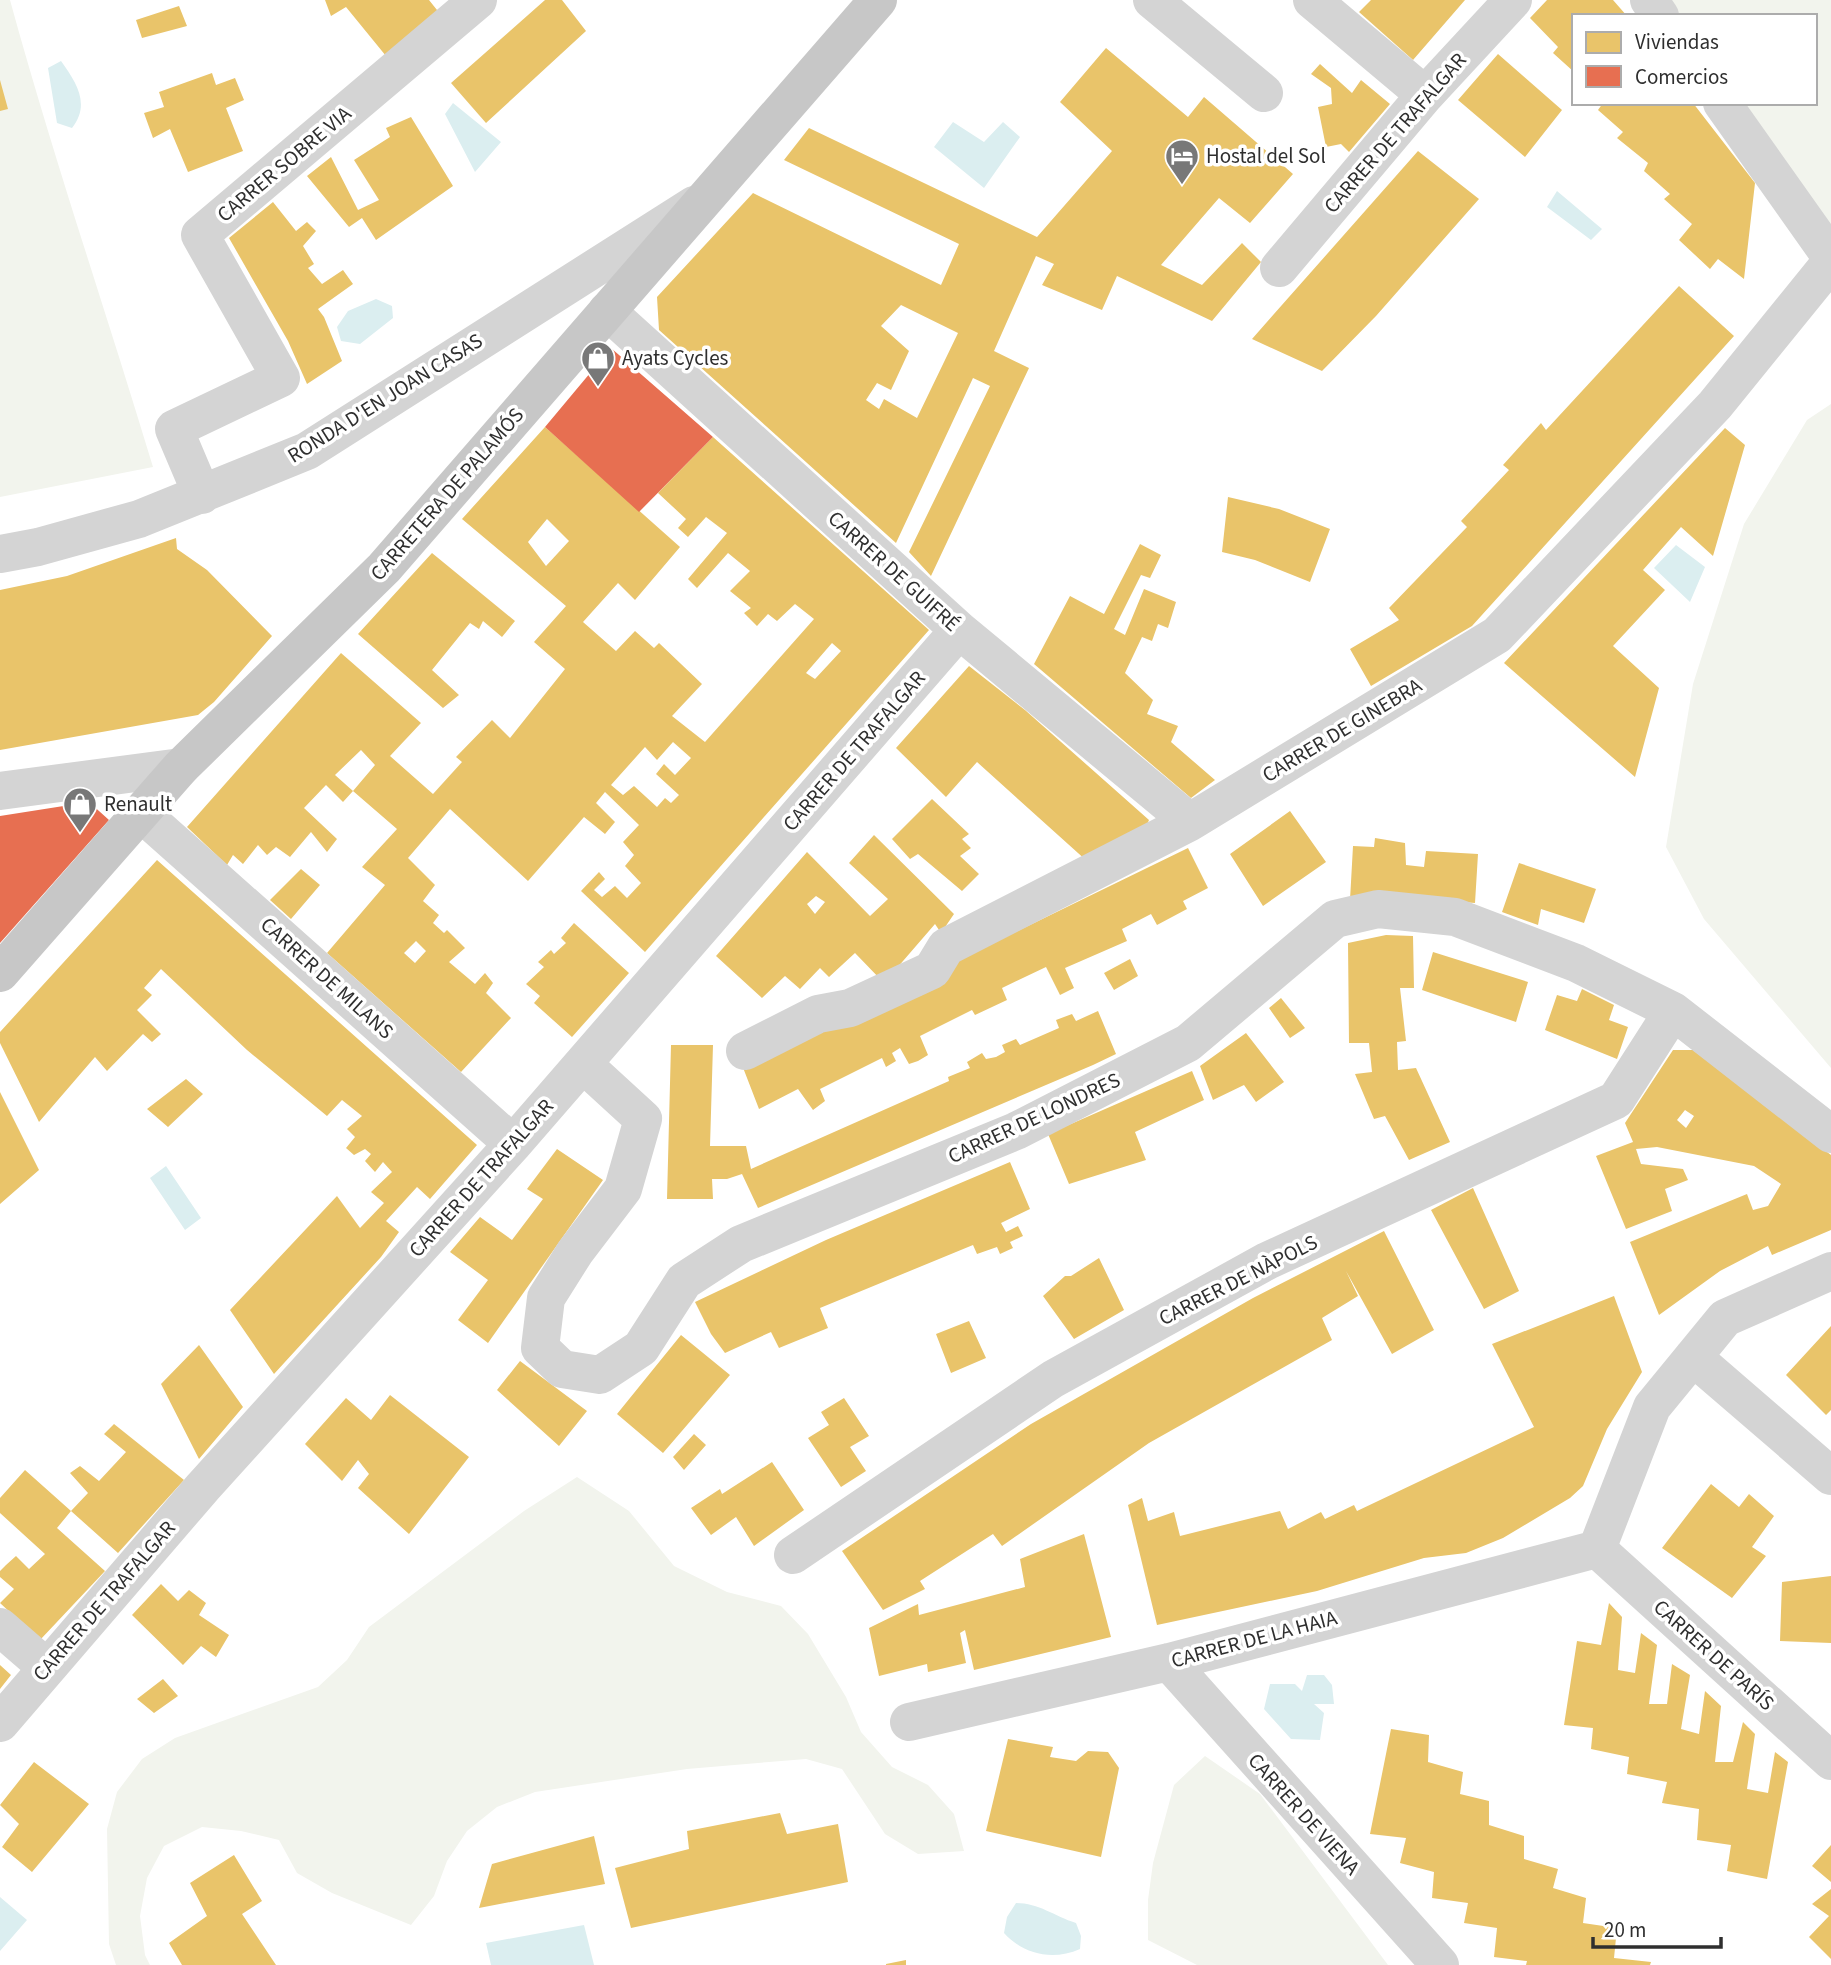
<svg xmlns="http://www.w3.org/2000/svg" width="1831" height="1965" viewBox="0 0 1831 1965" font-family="'Source Sans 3',sans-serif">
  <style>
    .green { fill: #f2f4ed }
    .water { fill: #dbeef0 }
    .homes { fill: #e9c46a; fill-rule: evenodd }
    .shops { fill: #e76f51 }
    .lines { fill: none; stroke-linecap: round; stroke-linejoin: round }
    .minor { stroke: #d4d4d4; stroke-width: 38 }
    .major { stroke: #c7c7c7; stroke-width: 38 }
    .labels { text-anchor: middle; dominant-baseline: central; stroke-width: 7; stroke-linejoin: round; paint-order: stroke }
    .street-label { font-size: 21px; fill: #2f2f2f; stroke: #fff }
    .poi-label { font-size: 21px; fill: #2f2f2f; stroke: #fff; text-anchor: start }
  </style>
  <rect width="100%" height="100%" fill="#fff"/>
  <path class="green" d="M 0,0 L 10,0 C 53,157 106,311 153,467 L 0,497 Z
    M 1649,0 L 1831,0 L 1831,257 L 1722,103 L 1815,103 L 1815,16 L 1660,16 Z
    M 1831,404 L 1831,1068 L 1704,919 L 1666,847 L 1693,684 L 1744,524 L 1807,420 Z
    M 577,1477 L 629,1511 L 674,1566 L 727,1592 L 781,1606 L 808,1634 L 846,1697 L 861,1732 L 892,1767 L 928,1785 L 954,1814 L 964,1851 L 918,1854 L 885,1834 L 842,1769 L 806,1759 L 769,1762 L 687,1769 L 535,1792 L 497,1807 L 467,1831 L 447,1861 L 434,1896 L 411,1925 L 332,1893 L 297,1873 L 279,1840 L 241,1831 L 202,1827 L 164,1846 L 147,1878 L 140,1916 L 145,1955 L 150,1965 L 116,1965 L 109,1944 L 107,1829 L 117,1792 L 142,1759 L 175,1738 L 318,1687 L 347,1660 L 369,1627 L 524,1511 Z
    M 1205,1756 L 1260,1794 L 1388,1965 L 1197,1965 L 1148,1940 L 1148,1900 L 1153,1863 L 1174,1785 Z"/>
  <path class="water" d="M 61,61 C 76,82 91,104 72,128 L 57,123 L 48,68 Z
    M 453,103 L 501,142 L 475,172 L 445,114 Z
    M 953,122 L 984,142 L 1003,122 L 1020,137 L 984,188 L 934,147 Z
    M 1557,191 L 1602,229 L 1591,240 L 1547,207 Z
    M 376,299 L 392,306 L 393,318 L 360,344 L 341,341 L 337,327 L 348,311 Z
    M 1676,545 L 1705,567 L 1690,602 L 1654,568 Z
    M 166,1166 L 201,1218 L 185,1230 L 150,1178 Z
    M 1307,1675 L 1324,1675 L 1332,1685 L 1334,1704 L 1314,1704 L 1324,1713 L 1320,1740 L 1291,1739 L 1264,1709 L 1270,1684 L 1295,1684 L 1302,1691 Z
    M 0,1897 L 27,1920 L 0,1951 Z
    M 1016,1903 C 1039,1903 1054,1916 1076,1923 L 1081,1936 L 1080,1949 C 1053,1961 1024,1955 1004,1933 L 1007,1917 Z
    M 584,1925 L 594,1965 L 491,1965 L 486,1943 Z"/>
  <path class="homes" d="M 325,0 L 429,0 L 441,15 L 386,56 L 346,7 L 331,16 Z
    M 545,0 L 562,0 L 586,31 L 486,123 L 451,83 Z
    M 1371,0 L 1465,0 L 1413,60 L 1359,12 Z
    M 1547,0 L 1613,0 L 1627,16 L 1574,16 L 1574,72 L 1553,53 L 1558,47 L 1530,18 Z
    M 179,6 L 187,26 L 142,38 L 136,20 Z
    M 1106,48 L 1188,117 L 1204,97 L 1293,174 L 1250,223 L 1219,198 L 1161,265 L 1202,285 L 1242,243 L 1261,262 L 1212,321 L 1117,276 L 1102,310 L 1042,285 L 1054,264 L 1036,256 L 994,351 L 1029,368 L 931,576 L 909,552 L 990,386 L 973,378 L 896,543 L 659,330 L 657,297 L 753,193 L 941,285 L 959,244 L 784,160 L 809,128 L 1037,237 L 1112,151 L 1060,102 ZM 901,305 L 958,333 L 917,418 L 884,399 L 879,409 L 866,400 L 877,383 L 891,390 L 909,351 L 881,326 Z
    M 1498,54 L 1562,110 L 1525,157 L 1458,100 Z
    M 1320,64 L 1352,93 L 1361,80 L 1390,104 L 1349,152 L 1341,144 L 1326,147 L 1318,107 L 1332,104 L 1331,88 L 1311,74 Z
    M 212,73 L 216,85 L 235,78 L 244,100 L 226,108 L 243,151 L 188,172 L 170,129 L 153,138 L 144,113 L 164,107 L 159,92 Z
    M 0,80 L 8,109 L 0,111 Z
    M 1603,103 L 1693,103 L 1755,183 L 1744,279 L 1718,259 L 1710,269 L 1679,240 L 1692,224 L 1664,199 L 1670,194 L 1644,171 L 1648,163 L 1617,138 L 1623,132 L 1598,110 Z
    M 411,117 L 453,186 L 376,240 L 362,218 L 349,227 L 307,176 L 331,157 L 358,210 L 379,200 L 354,160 L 390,137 L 386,128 Z
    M 1418,151 L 1479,199 L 1376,316 L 1322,371 L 1252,339 Z
    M 273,202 L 296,231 L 307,222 L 316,231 L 303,246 L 314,264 L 308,268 L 322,284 L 343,270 L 353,284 L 318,309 L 324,317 L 342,361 L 307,384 L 288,341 L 229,238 Z
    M 1679,286 L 1734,336 L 1472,626 L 1371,686 L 1350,649 L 1399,620 L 1389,608 L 1467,527 L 1461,521 L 1509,470 L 1503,465 L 1541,423 L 1546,430 Z
    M 545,427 L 680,547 L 635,600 L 618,583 L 583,622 L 616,651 L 635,631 L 654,648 L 659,643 L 702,684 L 672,716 L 705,742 L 814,619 L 795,604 L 777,621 L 768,614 L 757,626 L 744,613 L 751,608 L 730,591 L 750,571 L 728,553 L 697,588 L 688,579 L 727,533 L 706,517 L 688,537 L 678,528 L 686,519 L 658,493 L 713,437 L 929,630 L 645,952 L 581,891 L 599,872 L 605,879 L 594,890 L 602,897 L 615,886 L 627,898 L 641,883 L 625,866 L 634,855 L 623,842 L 639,825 L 605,792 L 596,803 L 615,822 L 605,834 L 584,817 L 528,881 L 450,809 L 408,858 L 435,885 L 423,901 L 439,915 L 433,923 L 444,933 L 447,930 L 465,948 L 449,962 L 475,984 L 485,973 L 493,983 L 486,993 L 511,1018 L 461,1072 L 327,953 L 385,885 L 362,867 L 397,829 L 353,791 L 375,765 L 361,750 L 335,775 L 353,791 L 343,802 L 326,785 L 304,808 L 337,839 L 327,852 L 311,832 L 290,857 L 276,847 L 267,855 L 258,845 L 243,864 L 233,855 L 227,865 L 187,827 L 341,653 L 421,723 L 390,756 L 433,794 L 462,762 L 456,757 L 492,720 L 510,738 L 565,669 L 534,642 L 566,606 L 462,519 ZM 547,519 L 569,541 L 546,566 L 528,542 ZM 832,643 L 841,651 L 815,679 L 806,673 ZM 673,742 L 691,758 L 675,775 L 664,764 L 656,774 L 679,795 L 671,803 L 665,798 L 657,807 L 634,786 L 623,795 L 611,785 L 645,747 L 657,760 ZM 416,941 L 426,951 L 415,963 L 404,953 Z
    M 1725,428 L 1745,445 L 1713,556 L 1681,527 L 1643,570 L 1665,590 L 1613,646 L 1659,688 L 1635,777 L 1504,663 Z
    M 1228,497 L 1279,509 L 1330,529 L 1310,582 L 1255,560 L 1222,552 Z
    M 176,538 L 177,549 L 207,570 L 272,636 L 214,702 L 198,715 L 0,750 L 0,590 L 67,576 Z
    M 1140,544 L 1161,555 L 1150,578 L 1141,575 L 1114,629 L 1125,635 L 1144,589 L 1176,602 L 1168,628 L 1158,624 L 1152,641 L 1142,637 L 1125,673 L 1153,700 L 1147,714 L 1178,726 L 1171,742 L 1215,780 L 1191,798 L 1034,664 L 1070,596 L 1104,614 Z
    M 432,553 L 515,621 L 502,637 L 483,621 L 479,629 L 470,623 L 432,670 L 459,695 L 443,708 L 358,634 Z
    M 969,666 L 1025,710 L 1149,820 L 1141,838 L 1088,862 L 977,762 L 946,797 L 896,748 Z
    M 932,799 L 969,834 L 962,839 L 971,848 L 960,856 L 979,874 L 962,891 L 918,854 L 910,859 L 892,839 Z
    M 1290,811 L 1326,862 L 1263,906 L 1230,854 Z
    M 874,835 L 954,914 L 941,933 L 935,924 L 884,983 L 855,953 L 829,977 L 820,968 L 800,989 L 785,976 L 762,998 L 716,956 L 807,852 L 870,916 L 888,899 L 849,863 ZM 816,896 L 825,902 L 815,914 L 807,904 Z
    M 1375,838 L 1405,843 L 1406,865 L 1424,867 L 1426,851 L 1478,854 L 1475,903 L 1422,899 L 1350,900 L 1353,846 L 1374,847 Z
    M 1188,848 L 1208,888 L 1183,901 L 1187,909 L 1157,925 L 1151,914 L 1122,929 L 1127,941 L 1065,968 L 1074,988 L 1060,995 L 1046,967 L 1002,988 L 1007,1000 L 975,1015 L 972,1010 L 920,1036 L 928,1055 L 918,1061 L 909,1064 L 900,1048 L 892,1053 L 896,1061 L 886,1067 L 882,1058 L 820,1089 L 825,1101 L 813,1110 L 798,1089 L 759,1109 L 742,1065 Z
    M 157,860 L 477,1145 L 430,1199 L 417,1187 L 386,1221 L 399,1232 L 381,1257 L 274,1374 L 230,1310 L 337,1196 L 360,1228 L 384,1203 L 371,1192 L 392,1172 L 383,1162 L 375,1172 L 365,1161 L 371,1154 L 365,1149 L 354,1155 L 346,1148 L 355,1137 L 347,1129 L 362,1116 L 342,1100 L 327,1116 L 247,1050 L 161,969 L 144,988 L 152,995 L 137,1010 L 161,1034 L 152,1042 L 143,1034 L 107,1071 L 95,1057 L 39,1122 L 0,1043 L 0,1032 Z
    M 1519,863 L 1596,889 L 1584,923 L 1541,909 L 1538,925 L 1502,912 Z
    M 301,869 L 320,885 L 291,919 L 270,900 Z
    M 574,923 L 629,973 L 572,1037 L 534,1003 L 540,996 L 526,984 L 544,967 L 538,962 L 551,950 L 554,954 L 566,943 L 561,938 Z
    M 1386,935 L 1413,936 L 1414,988 L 1400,988 L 1406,1041 L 1397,1042 L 1398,1070 L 1416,1068 L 1450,1142 L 1409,1160 L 1385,1116 L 1374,1119 L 1355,1074 L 1372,1072 L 1369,1043 L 1349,1043 L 1348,943 Z
    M 1433,952 L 1528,982 L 1516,1022 L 1422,990 Z
    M 1130,959 L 1138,976 L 1114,990 L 1104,973 Z
    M 1582,989 L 1614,1005 L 1609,1020 L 1628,1027 L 1617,1059 L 1545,1030 L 1557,995 L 1577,1001 Z
    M 1281,998 L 1305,1028 L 1290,1038 L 1269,1008 Z
    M 1098,1011 L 1116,1054 L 1093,1065 L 758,1208 L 742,1174 L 727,1179 L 712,1179 L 713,1199 L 667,1199 L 671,1045 L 713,1045 L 710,1146 L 746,1146 L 751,1169 L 949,1081 L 948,1077 L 970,1068 L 967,1062 L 982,1053 L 986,1059 L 996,1057 L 1005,1052 L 1002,1045 L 1016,1039 L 1020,1045 L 1059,1028 L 1056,1020 L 1072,1014 L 1076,1021 Z
    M 1246,1033 L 1284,1082 L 1256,1102 L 1244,1085 L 1213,1100 L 1200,1066 Z
    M 1673,1050 L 1693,1050 L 1831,1155 L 1831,1230 L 1772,1255 L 1768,1246 L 1720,1271 L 1659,1315 L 1630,1242 L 1747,1194 L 1753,1210 L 1768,1206 L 1781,1184 L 1754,1166 L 1657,1147 L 1636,1149 L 1641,1164 L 1683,1169 L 1688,1180 L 1665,1189 L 1672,1211 L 1626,1229 L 1596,1156 L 1633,1142 L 1625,1123 ZM 1685,1110 L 1694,1116 L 1686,1128 L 1677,1120 Z
    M 1192,1071 L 1204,1100 L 1135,1132 L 1146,1160 L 1069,1184 L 1048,1134 Z
    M 186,1079 L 203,1094 L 168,1127 L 147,1109 Z
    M 0,1092 L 39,1170 L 0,1204 Z
    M 557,1149 L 603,1180 L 488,1343 L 458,1320 L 488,1280 L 450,1252 L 480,1217 L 512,1240 L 543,1199 L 527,1189 Z
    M 1010,1162 L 1030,1209 L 1001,1223 L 1006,1232 L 1018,1226 L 1023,1236 L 1010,1242 L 1013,1248 L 1000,1254 L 997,1247 L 977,1254 L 973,1245 L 820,1308 L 828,1328 L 779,1348 L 771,1332 L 725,1353 L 711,1334 L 695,1302 L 826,1240 Z
    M 1473,1188 L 1519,1291 L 1484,1309 L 1431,1210 Z
    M 1384,1231 L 1434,1330 L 1392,1354 L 1346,1271 L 1358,1296 L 1322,1318 L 1332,1340 L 1149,1443 L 1002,1546 L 993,1534 L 920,1581 L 925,1589 L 883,1610 L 842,1551 L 1031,1424 L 1253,1298 Z
    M 1099,1258 L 1124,1310 L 1074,1339 L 1043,1296 L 1065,1276 L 1071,1276 Z
    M 1614,1296 L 1642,1372 L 1607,1429 L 1583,1486 L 1570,1498 L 1503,1538 L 1466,1553 L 1424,1558 L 1317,1591 L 1157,1625 L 1128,1505 L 1142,1498 L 1148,1521 L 1174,1512 L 1180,1536 L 1280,1511 L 1288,1529 L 1321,1512 L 1325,1519 L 1354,1505 L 1357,1511 L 1534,1427 L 1492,1344 Z
    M 969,1321 L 986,1358 L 951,1373 L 936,1334 Z
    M 1831,1326 L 1831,1410 L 1826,1415 L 1786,1375 Z
    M 681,1335 L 730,1375 L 663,1453 L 617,1414 Z
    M 199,1345 L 243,1407 L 199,1459 L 161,1384 Z
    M 520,1361 L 587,1411 L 559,1446 L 497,1390 Z
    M 390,1395 L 469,1457 L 409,1534 L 358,1488 L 369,1474 L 358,1460 L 342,1481 L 305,1444 L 346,1398 L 371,1420 Z
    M 844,1398 L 869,1436 L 850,1447 L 866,1471 L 841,1487 L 808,1438 L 829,1425 L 821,1412 Z
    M 114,1424 L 184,1480 L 118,1553 L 71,1511 L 88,1493 L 70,1473 L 80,1466 L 99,1481 L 126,1452 L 104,1434 Z
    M 694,1434 L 706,1445 L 684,1470 L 673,1457 Z
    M 772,1462 L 804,1510 L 754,1546 L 736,1517 L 711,1535 L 691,1508 L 720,1489 L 722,1494 Z
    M 25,1470 L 71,1511 L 57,1528 L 105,1571 L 40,1640 L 0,1603 L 14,1589 L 0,1577 L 0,1571 L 6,1565 L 16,1556 L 29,1569 L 45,1554 L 0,1513 L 0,1498 Z
    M 1711,1484 L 1739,1507 L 1749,1494 L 1774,1516 L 1752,1547 L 1766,1556 L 1732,1598 L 1662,1548 Z
    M 1084,1534 L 1111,1637 L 974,1670 L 965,1630 L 960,1633 L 966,1663 L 928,1672 L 927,1664 L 879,1676 L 869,1628 L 918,1604 L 919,1615 L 1025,1587 L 1020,1559 Z
    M 1831,1576 L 1831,1643 L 1780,1641 L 1782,1582 Z
    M 161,1584 L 178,1601 L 189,1590 L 206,1603 L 199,1615 L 229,1635 L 216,1657 L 201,1646 L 183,1665 L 132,1615 Z
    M 1609,1603 L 1622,1617 L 1618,1670 L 1635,1673 L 1641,1633 L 1657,1645 L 1649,1704 L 1667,1704 L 1672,1664 L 1690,1675 L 1681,1729 L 1699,1734 L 1705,1691 L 1721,1706 L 1715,1762 L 1733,1762 L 1743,1722 L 1755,1734 L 1747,1789 L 1768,1793 L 1775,1752 L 1788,1762 L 1767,1879 L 1727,1871 L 1731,1845 L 1697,1840 L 1699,1809 L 1662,1803 L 1667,1782 L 1627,1774 L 1629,1757 L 1591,1749 L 1593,1728 L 1564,1725 L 1577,1641 L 1601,1645 Z
    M 0,1665 L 11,1675 L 0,1689 Z
    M 163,1679 L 178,1696 L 154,1713 L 137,1699 Z
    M 1391,1729 L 1429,1735 L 1428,1762 L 1463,1772 L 1460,1794 L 1489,1801 L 1489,1825 L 1524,1836 L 1524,1859 L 1558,1869 L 1553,1888 L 1586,1898 L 1583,1923 L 1617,1928 L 1614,1958 L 1651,1962 L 1650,1965 L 1526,1965 L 1527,1961 L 1494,1957 L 1497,1928 L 1464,1923 L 1468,1903 L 1432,1898 L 1434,1872 L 1400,1863 L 1406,1838 L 1370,1834 Z
    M 1008,1739 L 1053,1747 L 1050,1757 L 1076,1761 L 1088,1751 L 1108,1752 L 1119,1768 L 1101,1857 L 986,1831 Z
    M 34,1762 L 89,1804 L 32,1872 L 2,1847 L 19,1824 L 0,1805 Z
    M 780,1813 L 787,1834 L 838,1824 L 848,1882 L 631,1928 L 615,1868 L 689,1849 L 687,1831 Z
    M 594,1836 L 605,1884 L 479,1908 L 492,1864 Z
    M 1831,1845 L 1831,1882 L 1812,1866 Z
    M 234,1855 L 262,1901 L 242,1914 L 276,1965 L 182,1965 L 169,1943 L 207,1916 L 190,1883 Z
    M 1831,1889 L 1831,1959 L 1809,1937 L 1829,1916 L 1812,1904 Z
    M 906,1960 L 906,1965 L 886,1965 L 886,1964 Z"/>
  <path class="shops" d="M 611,348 L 713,437 L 639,512 L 545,427 Z
    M 89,802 L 109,820 L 0,943 L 0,816 Z"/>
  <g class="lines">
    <path class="minor" d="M 1152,0 L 1264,93
      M 1312,0 L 1425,95
      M 1649,0 L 1660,16
      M 1722,103 L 1831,257
      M 1279,268 L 1425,95 L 1513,0
      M 607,311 L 959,630 L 1190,822
      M 202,495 L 174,429 L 281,378 L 200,235 L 478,0
      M 0,554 L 38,547 L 139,519 L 307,451 L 694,205
      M 0,791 L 181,767
      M 141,813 L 513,1144
      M 745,1051 L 818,1014 L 850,1008 L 932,970 L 946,947 L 1190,822 L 1497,635 L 1715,405 L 1831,262
      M 583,1064 L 643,1119 L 623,1189 L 575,1252 L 546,1298 L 540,1348 L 562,1369 L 600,1375 L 641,1348 L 684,1281 L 741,1244 L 1016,1131 L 1188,1043 L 1335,919 L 1378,909 L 1455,917 L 1576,963 L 1673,1011 L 1831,1134
      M 1693,1357 L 1831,1476
      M 1597,1549 L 1652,1407 L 1725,1318 L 1831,1271
      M 1597,1549 L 1831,1761
      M 793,1555 L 1053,1379 L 1267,1261 L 1616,1100 L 1673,1011
      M 0,1627 L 46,1667
      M 1169,1662 L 1440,1965
      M 909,1722 L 1169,1662 L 1597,1549
      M 0,1723 L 203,1487 L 513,1144 L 959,630"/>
    <path class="major" d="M 0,973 L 181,767 L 384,568 L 878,0"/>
  </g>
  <defs>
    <g id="hotel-pin" transform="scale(1.75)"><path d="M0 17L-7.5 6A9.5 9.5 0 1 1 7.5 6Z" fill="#787878" stroke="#fff"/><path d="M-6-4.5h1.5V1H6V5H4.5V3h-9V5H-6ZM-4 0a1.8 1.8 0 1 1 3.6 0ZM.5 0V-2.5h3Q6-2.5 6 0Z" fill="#fff"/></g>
    <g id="shop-pin" transform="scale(1.75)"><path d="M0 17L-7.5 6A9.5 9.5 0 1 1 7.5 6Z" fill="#787878" stroke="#fff"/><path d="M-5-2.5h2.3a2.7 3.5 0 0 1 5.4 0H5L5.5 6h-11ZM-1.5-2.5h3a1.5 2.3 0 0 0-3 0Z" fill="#fff"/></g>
  </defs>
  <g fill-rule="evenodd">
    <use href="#hotel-pin" x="1182" y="156"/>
    <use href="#shop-pin" x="598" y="358"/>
    <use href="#shop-pin" x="80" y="804"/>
  </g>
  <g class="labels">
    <g class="street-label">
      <text transform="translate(1395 133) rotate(-49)">CARRER DE TRAFALGAR</text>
      <text transform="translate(284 164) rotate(-40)">CARRER SOBRE VIA</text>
      <text transform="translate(385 398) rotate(-32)">RONDA D'EN JOAN CASAS</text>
      <text transform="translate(447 494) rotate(-49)">CARRETERA DE PALAMÓS</text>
      <text transform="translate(894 571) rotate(42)">CARRER DE GUIFRÉ</text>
      <text transform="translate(1342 730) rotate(-31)">CARRER DE GINEBRA</text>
      <text transform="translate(854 751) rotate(-49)">CARRER DE TRAFALGAR</text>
      <text transform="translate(327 978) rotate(42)">CARRER DE MILANS</text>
      <text transform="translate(1034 1118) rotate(-25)">CARRER DE LONDRES</text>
      <text transform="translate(481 1178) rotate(-48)">CARRER DE TRAFALGAR</text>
      <text transform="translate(1238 1280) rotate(-27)">CARRER DE NÀPOLS</text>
      <text transform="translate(104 1601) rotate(-49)">CARRER DE TRAFALGAR</text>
      <text transform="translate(1254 1639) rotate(-15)">CARRER DE LA HAIA</text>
      <text transform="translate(1714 1655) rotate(42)">CARRER DE PARÍS</text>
      <text transform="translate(1304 1814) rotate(48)">CARRER DE VIENA</text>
    </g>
    <g class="poi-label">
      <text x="1206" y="156">Hostal del Sol</text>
      <text x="622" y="358">Ayats Cycles</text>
      <text x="104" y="804">Renault</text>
    </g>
  </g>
  <rect x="1572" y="14" width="245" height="91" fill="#ffffff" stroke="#acacac" stroke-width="2"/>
  <rect x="1586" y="32" width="35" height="21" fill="#e9c46a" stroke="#acacac" stroke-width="2"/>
  <text x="1635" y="49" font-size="21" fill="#2f2f2f">Viviendas</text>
  <rect x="1586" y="66" width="35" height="21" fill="#e76f51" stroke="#acacac" stroke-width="2"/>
  <text x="1635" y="84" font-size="21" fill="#2f2f2f">Comercios</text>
  <path d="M1593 1937v10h128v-10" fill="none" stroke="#2f2f2f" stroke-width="3.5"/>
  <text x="1604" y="1937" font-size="21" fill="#2f2f2f" stroke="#ffffff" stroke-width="5" paint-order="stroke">20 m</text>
</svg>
